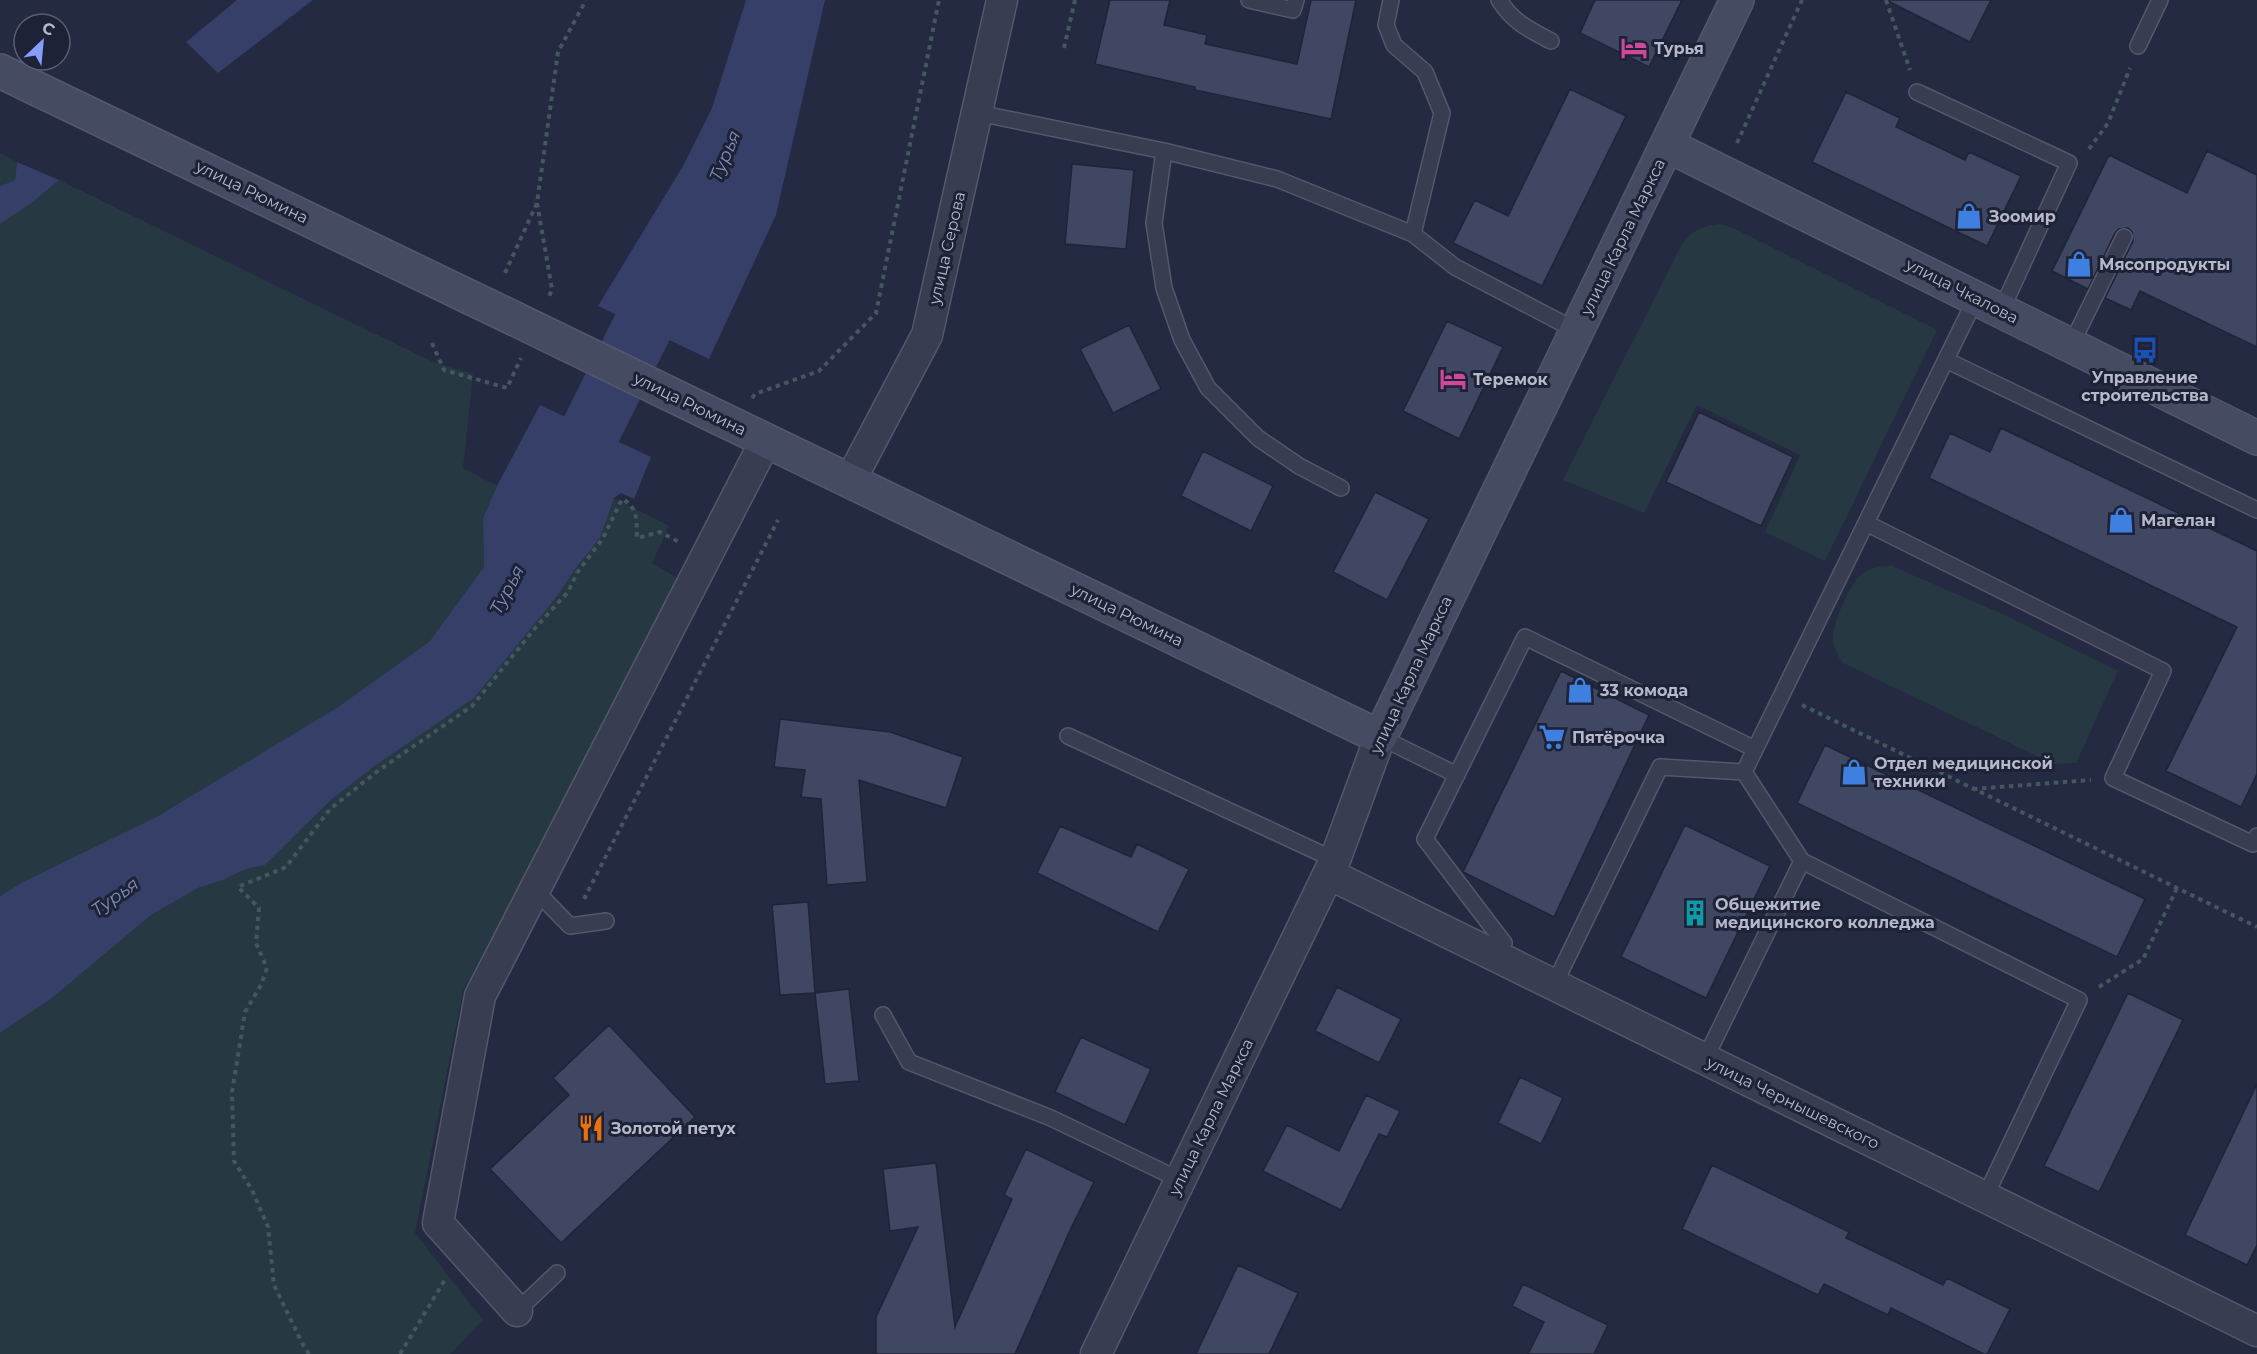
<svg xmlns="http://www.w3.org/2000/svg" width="2257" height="1354" viewBox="0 0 2257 1354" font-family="Montserrat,sans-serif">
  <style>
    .green { fill: #263942 }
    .water { fill: #353f67 }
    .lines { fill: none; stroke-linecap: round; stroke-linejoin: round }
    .river { stroke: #353f67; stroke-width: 60 }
    .building { fill: #404762; stroke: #1f2438; stroke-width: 1.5 }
    .lane-casing { stroke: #53586b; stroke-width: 18 }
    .street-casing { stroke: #53586b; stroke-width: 33 }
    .secondary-casing { stroke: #53586b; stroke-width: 36 }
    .path { stroke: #44565f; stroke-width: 4; stroke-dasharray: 4.5 4.5; stroke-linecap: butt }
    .lane { stroke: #383d51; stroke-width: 15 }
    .street { stroke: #383d51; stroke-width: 30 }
    .secondary { stroke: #464b64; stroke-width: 33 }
    .secondary-bridge-casing { stroke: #53586b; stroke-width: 36; stroke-linecap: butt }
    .secondary-bridge { stroke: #464b64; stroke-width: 33 }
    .labels { text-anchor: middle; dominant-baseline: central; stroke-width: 6; stroke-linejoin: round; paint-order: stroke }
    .poi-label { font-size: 16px; font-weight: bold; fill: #b5b9cb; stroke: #1d2236; text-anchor: start }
    .street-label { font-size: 16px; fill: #b5b9cb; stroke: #1d2236 }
    .water-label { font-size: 18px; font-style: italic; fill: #828eb8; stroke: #1d2236 }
  </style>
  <rect width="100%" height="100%" fill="#242a41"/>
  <path class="green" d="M 0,153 L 17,162 L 15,180 L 0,186 Z
    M 59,180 L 433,362 L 473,374 L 463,468 L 497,486 L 483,518 L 484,567 L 429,642 L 338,707 L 158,816 L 23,882 L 0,896 L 0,224 L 33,202 Z
    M 1719,224 L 1731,227 L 1937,330 L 1825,561 L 1765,532 L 1800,455 L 1697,405 L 1644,513 L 1563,480 L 1682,244 C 1693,230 1702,226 1719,224 Z
    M 614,498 L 669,526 L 652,563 L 681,580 L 463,991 L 415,1233 L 483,1320 L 450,1354 L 0,1354 L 0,1033 L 51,999 L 151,915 L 200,887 L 221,881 L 246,869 L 265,865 L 331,800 L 376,765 L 529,629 L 559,594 L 573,572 L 600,538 Z
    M 1892,566 L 2007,616 L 2118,671 L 2076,763 L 2054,764 L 1843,663 C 1839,657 1834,650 1833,642 C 1831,626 1849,585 1862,574 C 1870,567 1882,566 1892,566 Z"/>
  <path class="water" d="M 237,0 L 313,0 L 218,73 L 186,42 Z
    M 746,0 L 825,0 L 776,215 L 709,359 L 598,306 L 683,166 L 712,108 Z
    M 17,162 L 59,180 L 33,202 L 0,224 L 0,186 L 15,180 Z
    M 540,405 L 651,457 L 634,499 L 621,493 L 614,498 L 600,538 L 573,572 L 559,594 L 474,698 L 376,765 L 331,800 L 265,865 L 246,869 L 221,881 L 200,887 L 151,915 L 51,999 L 0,1033 L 0,896 L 23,882 L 158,816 L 338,707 L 429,642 L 484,567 L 483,518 L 497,486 Z"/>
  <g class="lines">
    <path class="river" d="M 555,502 L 680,252"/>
  </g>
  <path class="building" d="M 1110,0 L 1170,0 L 1164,25 L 1207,35 L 1205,44 L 1297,64 L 1311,0 L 1356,0 L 1331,119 L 1195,90 L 1195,87 L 1095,64 Z
    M 1595,0 L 1682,0 L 1649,67 L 1580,33 Z
    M 1886,0 L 1991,0 L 1970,42 Z
    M 1570,89 L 1626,116 L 1542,286 L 1453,243 L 1475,200 L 1508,216 Z
    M 1846,92 L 1900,118 L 1896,127 L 1965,160 L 1969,152 L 2021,176 L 1987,246 L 1812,162 Z
    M 2207,151 L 2257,175 L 2257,347 L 2140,291 L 2131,310 L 2105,298 L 2133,241 L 2132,232 L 2128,228 L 2119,229 L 2115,233 L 2088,289 L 2052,271 L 2109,155 L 2187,193 Z
    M 1072,164 L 1134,170 L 1126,249 L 1065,244 Z
    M 1447,321 L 1503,347 L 1459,439 L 1403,411 Z
    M 1129,325 L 1161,389 L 1113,413 L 1080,349 Z
    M 1699,412 L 1793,457 L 1761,526 L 1666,482 Z
    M 2001,428 L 2257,551 L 2257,774 L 2241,807 L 2166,771 L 2237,627 L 1929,478 L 1950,433 L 1990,452 Z
    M 1203,451 L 1273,486 L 1251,531 L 1181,496 Z
    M 1375,492 L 1429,519 L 1387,600 L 1333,572 Z
    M 1561,671 L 1649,715 L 1554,917 L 1463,872 Z
    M 780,719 L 890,732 L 963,757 L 946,808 L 859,780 L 867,882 L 827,885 L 821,799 L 801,797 L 805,770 L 774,767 Z
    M 1825,745 L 2145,899 L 2117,957 L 1797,803 Z
    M 1685,825 L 1770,866 L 1706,998 L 1621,957 Z
    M 1060,826 L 1131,857 L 1137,844 L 1189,869 L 1158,932 L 1037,873 Z
    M 808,902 L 815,993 L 780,995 L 772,905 Z
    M 1337,987 L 1401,1019 L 1379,1063 L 1315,1031 Z
    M 849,989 L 859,1081 L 825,1084 L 815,993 Z
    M 2128,993 L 2183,1020 L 2099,1192 L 2044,1166 Z
    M 609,1025 L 695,1117 L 561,1243 L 490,1169 L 569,1095 L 553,1078 Z
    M 1081,1037 L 1151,1069 L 1125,1125 L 1055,1092 Z
    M 1520,1077 L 1563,1098 L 1541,1144 L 1498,1123 Z
    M 2257,1084 L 2257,1245 L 2247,1265 L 2185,1235 Z
    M 1366,1095 L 1400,1111 L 1387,1137 L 1379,1134 L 1341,1210 L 1263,1171 L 1287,1125 L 1339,1151 Z
    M 1026,1149 L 1094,1182 L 1071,1228 L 1015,1354 L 876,1354 L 876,1317 L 918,1227 L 890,1231 L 883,1169 L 936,1163 L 955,1327 L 1012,1199 L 1004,1195 Z
    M 1712,1165 L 1849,1232 L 1846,1238 L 1943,1285 L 1947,1278 L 2010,1309 L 1987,1354 L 1984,1354 L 1891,1308 L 1888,1315 L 1824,1284 L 1818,1295 L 1682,1229 Z
    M 1238,1265 L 1298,1293 L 1269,1354 L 1196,1354 Z
    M 1523,1284 L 1608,1325 L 1594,1354 L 1528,1354 L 1544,1322 L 1512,1306 Z"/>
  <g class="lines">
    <g class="lane-casing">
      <path id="lane" d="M 1249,0 L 1293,10 L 1296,0
        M 1391,0 L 1386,25 L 1394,45 L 1425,72 L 1442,113 L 1413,234 L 1455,267 L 1577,331
        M 1499,0 C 1513,22 1528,29 1551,41
        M 2138,46 L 2160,0
        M 1917,92 L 2069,163 L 2001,311
        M 978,113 L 1164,151 L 1154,223 L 1164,288 L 1182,340 L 1208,388 L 1258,438 L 1299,466 L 1341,488
        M 1164,151 L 1277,179 L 1413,234
        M 2071,345 L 2124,237
        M 1946,360 L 2257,510
        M 1866,523 L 2163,671 L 2113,778 L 2253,844 L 2257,836
        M 1068,736 L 1335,860
        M 1380,737 L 1457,775
        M 1744,772 L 1976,298
        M 1744,772 L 1802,861
        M 535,890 L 570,926 L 606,921
        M 1497,957 L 1504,943 L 1425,839 L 1525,637 L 1755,749
        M 1554,985 L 1660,767 L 1744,772
        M 883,1015 L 909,1062 L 1051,1118 L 1180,1180
        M 1705,1059 L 1802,861 L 2079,1000 L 1985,1197
        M 517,1311 L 557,1273"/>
    </g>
    <g class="street-casing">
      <path id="street" d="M 850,481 L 927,335 L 1002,0
        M 1329,874 L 2257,1331
        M 517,1311 L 438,1223 L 480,996 L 766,440
        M 1096,1354 L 1335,860 L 1380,737"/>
    </g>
    <g class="secondary-casing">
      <path id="secondary" d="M 0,71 L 513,318
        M 1667,145 L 2257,438
        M 707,412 L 1380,737 L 1737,0"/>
    </g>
    <path class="path" d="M 1886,0 L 1910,70
      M 1064,48 L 1075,0
      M 1737,143 L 1802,0
      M 2089,149 L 2108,123 L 2130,68
      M 537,203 L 552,289 L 548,299
      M 505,273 L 537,203 L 558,52 L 586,0
      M 432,343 L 444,370 L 507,388 L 521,358
      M 752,398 L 755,394 L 819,371 L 876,313 L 939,0
      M 1802,705 L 2257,927
      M 1973,789 L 2091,780
      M 584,899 L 778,520
      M 2099,987 L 2143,959 L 2177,888
      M 309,1354 L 302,1343 L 274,1285 L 268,1227 L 252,1190 L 234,1161 L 232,1092 L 245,1012 L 261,985 L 267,968 L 256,943 L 259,908 L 238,887 L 286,867 L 330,809 L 379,770 L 472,706 L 536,627 L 568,592 L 577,573 L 603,538 L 622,499 C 639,508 636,521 637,538 L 660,532 L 679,542
      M 400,1354 L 446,1278"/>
    <use href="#lane" class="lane"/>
    <use href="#street" class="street"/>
    <use href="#secondary" class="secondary"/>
    <g class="secondary-bridge-casing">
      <path id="secondary-bridge" d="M 513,318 L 707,412"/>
    </g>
    <use href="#secondary-bridge" class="secondary-bridge"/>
  </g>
  <defs>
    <g id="hotel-bare" transform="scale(2.07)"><path d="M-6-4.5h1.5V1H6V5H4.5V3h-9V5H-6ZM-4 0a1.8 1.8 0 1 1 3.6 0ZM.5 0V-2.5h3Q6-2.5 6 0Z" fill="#d1479c" stroke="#1d2236" stroke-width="2.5" paint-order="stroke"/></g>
    <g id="shop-bare" transform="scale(2.07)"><path d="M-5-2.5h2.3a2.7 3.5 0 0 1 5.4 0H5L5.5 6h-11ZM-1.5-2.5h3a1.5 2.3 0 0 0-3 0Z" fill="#3f7fe0" stroke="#1d2236" stroke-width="2.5" paint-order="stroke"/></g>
    <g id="bus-bare" transform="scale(2.07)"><path d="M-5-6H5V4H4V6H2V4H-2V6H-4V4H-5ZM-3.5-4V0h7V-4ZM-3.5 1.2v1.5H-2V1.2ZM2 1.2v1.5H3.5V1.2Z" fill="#1a4fb4" stroke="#1d2236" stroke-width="2.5" paint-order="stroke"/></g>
    <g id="supermarket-bare" transform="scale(2.07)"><path d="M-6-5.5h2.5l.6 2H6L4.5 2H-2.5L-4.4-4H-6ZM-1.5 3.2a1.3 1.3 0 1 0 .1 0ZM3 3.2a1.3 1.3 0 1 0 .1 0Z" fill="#3f7fe0" stroke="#1d2236" stroke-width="2.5" paint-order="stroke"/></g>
    <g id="building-bare" transform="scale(2.07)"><path d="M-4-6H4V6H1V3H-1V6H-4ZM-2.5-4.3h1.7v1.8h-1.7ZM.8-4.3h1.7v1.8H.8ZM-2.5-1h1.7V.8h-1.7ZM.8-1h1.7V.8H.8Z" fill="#0f9aa8" stroke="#1d2236" stroke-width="2.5" paint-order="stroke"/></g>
    <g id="restaurant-bare" transform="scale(2.07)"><path d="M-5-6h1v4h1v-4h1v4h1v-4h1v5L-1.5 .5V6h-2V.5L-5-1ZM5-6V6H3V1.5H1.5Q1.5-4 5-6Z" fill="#e8710a" stroke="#1d2236" stroke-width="2.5" paint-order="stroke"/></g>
  </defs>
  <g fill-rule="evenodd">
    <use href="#hotel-bare" x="1634" y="48"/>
    <use href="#shop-bare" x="1969" y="216"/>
    <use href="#shop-bare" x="2079" y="264"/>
    <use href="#bus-bare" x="2145" y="350"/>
    <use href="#hotel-bare" x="1453" y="379"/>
    <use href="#shop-bare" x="2121" y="520"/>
    <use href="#shop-bare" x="1580" y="690"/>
    <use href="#supermarket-bare" x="1552" y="737"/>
    <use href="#shop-bare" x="1854" y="772"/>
    <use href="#building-bare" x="1695" y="913"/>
    <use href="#restaurant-bare" x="591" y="1128"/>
  </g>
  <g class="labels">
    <g class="poi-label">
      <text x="1654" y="48">Турья</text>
      <text x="1989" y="216">Зоомир</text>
      <text x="2099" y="264">Мясопродукты</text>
      <text x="2145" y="377" text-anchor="middle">Управление<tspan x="2145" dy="18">строительства</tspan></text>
      <text x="1473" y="379">Теремок</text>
      <text x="2141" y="520">Магелан</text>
      <text x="1600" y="690">33 комода</text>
      <text x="1572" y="737">Пятёрочка</text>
      <text x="1874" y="763">Отдел медицинской<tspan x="1874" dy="18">техники</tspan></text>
      <text x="1715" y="904">Общежитие<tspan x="1715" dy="18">медицинского колледжа</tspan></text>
      <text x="611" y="1128">Золотой петух</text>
    </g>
    <g class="street-label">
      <text transform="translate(252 192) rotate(26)">улица Рюмина</text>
      <text transform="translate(1623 237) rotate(-64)">улица Карла Маркса</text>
      <text transform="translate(947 248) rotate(-77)">улица Серова</text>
      <text transform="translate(1962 291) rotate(27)">улица Чкалова</text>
      <text transform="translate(690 404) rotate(26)">улица Рюмина</text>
      <text transform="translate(1127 615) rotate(26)">улица Рюмина</text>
      <text transform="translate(1411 675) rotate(-65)">улица Карла Маркса</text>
      <text transform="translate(1793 1103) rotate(26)">улица Чернышевского</text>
      <text transform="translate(1211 1117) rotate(-64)">улица Карла Маркса</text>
    </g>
    <g class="water-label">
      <text transform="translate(725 156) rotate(-67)">Турья</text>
      <text transform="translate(507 590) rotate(-62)">Турья</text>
      <text transform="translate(115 897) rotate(-35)">Турья</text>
    </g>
  </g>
  <g transform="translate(42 42) rotate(26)"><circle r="28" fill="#1d2236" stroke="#5a5e72" stroke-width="1.5"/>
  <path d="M0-4.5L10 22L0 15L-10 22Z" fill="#889cfe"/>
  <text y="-9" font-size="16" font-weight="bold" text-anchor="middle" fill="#b5b9cb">С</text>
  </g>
</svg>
